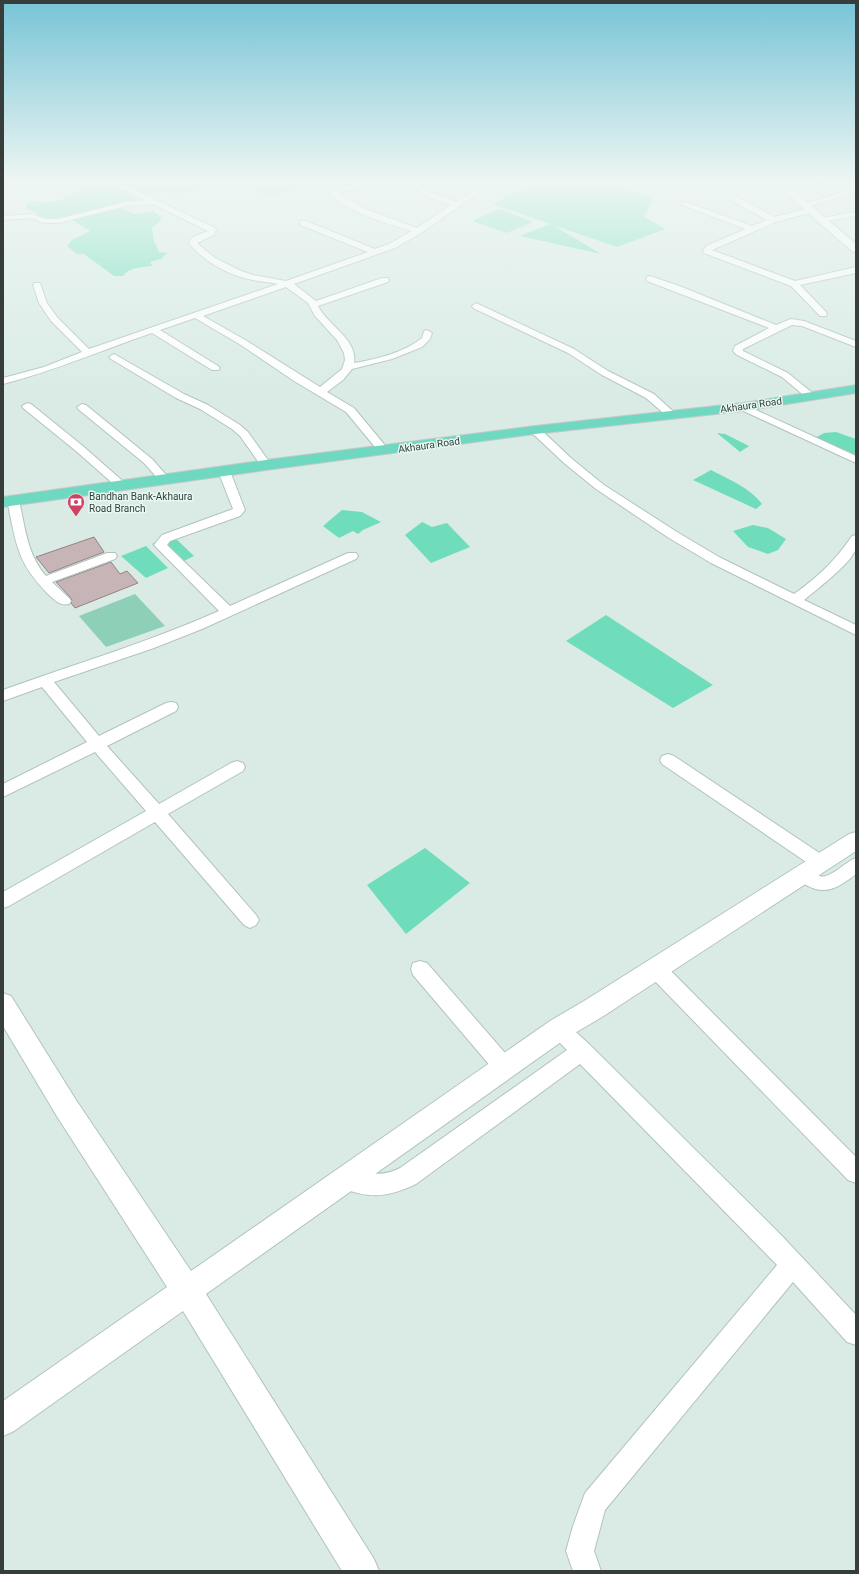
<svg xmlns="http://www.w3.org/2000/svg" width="859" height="1574" viewBox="0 0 859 1574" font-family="Roboto,sans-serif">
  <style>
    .green { fill: #8ecfb8 }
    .water { fill: #6fddbb }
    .building { fill: #c7b4b7; stroke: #958385 }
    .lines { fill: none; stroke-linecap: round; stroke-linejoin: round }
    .minor-casing { stroke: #b1c3bc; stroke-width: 2 }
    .tertiary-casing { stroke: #b1c3bc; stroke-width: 2 }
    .primary-casing { stroke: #c7c9c8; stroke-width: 2 }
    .minor { fill: #fff; fill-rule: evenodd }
    .tertiary { fill: #fff; fill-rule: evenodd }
    .primary { fill: #6fd8c1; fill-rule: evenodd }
    .labels { text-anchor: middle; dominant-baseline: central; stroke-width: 3; stroke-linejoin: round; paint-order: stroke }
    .far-street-label { font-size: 10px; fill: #363d3b; stroke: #e6f9f1 }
    .far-poi-label { font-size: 10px; fill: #363d3b; stroke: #e6f9f1; text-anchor: start }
  </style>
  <rect width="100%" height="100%" fill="#d9ebe4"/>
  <path class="green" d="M 135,594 L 165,626 L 106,647 L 79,616 Z"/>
  <path class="water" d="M 98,183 L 109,183 L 137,199 L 48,221 L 39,218 L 38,214 L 26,208 L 28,202 C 33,200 35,201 40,202 C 53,204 66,198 77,192 L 77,188 L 75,187 Z
    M 122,183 L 293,183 L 301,187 L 267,196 L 240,183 L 172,194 L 167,192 L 142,194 Z
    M 585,183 L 606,183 L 654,197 L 644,217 L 665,229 L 617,247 L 553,225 L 601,254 L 520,236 L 550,224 L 493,204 L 527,188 L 569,187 Z
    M 120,207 L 134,214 L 153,211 L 162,218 L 158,223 L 152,228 L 154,241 L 159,252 L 167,253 L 161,259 L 150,262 L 153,266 C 143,267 129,267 123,276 L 114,276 L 84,254 L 77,254 L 67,246 L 72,240 L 90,231 L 71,219 Z
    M 499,209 L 533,222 L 507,233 L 472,221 Z
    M 836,432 L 856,439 L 856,455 L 815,438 L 824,433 Z
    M 717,433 L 725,434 L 749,446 L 740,452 Z
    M 711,470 C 730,480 749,487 762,504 L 756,509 L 693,480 Z
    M 342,510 L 362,512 L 381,522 L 363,530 L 358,534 L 353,531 L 339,538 L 323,526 Z
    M 422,522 L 432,527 L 447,523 L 470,547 L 431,563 L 405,535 Z
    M 753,525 L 768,528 L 786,539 L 778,550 L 768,554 L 748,547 L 733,531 Z
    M 172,535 L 194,556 L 174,566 L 152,544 Z
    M 146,546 L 168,568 L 146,578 L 121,556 Z
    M 606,615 L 713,685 L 673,708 L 566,641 Z
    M 425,848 L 470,883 L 406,934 L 367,885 Z"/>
  <path class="building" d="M 94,537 L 104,552 L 49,573 L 36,557 Z
    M 111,562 L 120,574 L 127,571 L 138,583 L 75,608 L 71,603 L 72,600 L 70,597 L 56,582 Z"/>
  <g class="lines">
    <g class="minor-casing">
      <path id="minor" d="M 111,183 L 120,183 L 215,228 L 216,230 L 214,235 L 197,243 L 215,258 L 241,271 L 253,275 L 286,281 L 368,252 L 300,225 L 300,221 L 306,221 L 375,249 L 389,244 L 412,231 C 388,224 346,212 329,193 C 341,182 365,183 380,183 L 379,184 L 343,191 L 338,193 L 363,208 L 417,228 L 451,205 L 428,197 L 408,184 L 407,183 L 414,183 L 434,193 L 456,202 L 486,183 L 493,183 L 421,233 L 395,248 L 294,284 L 316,301 L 382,278 L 388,278 L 389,280 L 388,282 L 318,306 C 327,325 358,339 354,363 C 377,359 403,353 422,338 L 424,331 L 427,330 L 432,333 L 430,339 L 422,347 L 392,359 L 352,369 L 343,380 L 327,392 L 354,408 L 388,449 L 390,451 L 388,453 L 380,453 L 346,412 L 294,381 L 241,345 L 195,318 L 160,330 L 218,366 L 220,368 L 218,370 L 212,370 L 152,333 C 102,350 54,371 3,384 L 3,378 L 44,367 L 82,352 L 51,321 L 39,303 L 33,285 L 34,283 L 40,283 L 47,303 L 57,317 L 89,349 L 278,284 C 269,282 261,282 253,280 C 230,276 204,262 189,243 L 191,238 L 208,231 L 153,204 L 126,206 L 58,223 L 44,223 L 31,218 L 3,220 L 3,216 L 32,214 L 45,219 L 58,219 L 126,202 L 145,200 ZM 286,287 L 308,303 L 315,316 L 337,340 L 344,353 L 345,360 L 342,369 L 320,387 L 247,341 L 203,316 Z
        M 811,183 L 822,183 L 788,193 L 784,191 Z
        M 856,188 L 856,192 L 805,207 L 801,205 Z
        M 732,197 L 738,197 L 774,217 L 810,208 L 813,208 L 813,212 L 776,222 L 712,250 L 795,281 L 856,267 L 856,273 L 800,285 L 826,312 L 827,314 L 826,316 L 820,316 L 791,286 L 704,253 L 703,251 L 706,246 L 746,229 L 679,204 L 683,202 L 686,202 L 752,226 L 767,220 L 732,201 Z
        M 856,212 L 856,216 L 821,222 L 817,220 L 821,218 Z
        M 650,276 L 682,287 L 776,325 L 791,319 L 804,321 L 856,341 L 856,347 L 802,326 L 792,325 L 743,349 L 743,351 L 788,373 L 816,396 L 811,399 L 807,398 L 782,377 L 737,355 L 733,351 L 735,346 L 769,328 L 647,281 L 646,279 L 647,277 Z
        M 476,303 L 574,349 L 608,371 L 654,394 L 677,415 L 676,417 L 668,417 L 646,398 L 602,375 L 568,353 L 473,308 L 472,306 Z
        M 114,354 L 184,394 L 208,405 L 240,425 L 248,432 L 270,463 L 272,465 L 270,467 L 262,467 L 240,436 L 232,429 L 200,409 L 176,398 L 111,359 L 109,357 Z
        M 27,403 L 31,404 L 84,447 L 126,484 L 128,486 L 126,488 L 118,488 L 76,451 L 23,408 L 22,406 Z
        M 82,404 L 86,405 L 152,459 L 168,477 L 170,479 L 168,481 L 160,481 L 144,463 L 78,409 L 77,407 Z
        M 743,404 L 856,456 L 856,463 L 739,409 L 738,407 L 739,405 Z
        M 535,427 L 539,428 L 572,459 L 604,485 L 677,532 L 719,557 L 794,594 C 818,577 835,561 852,536 L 856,535 C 856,539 857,544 856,548 C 853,562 816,590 804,600 L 856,625 L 856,635 L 711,563 L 669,538 L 596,489 L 564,463 L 531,432 L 530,430 Z
        M 224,468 L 228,469 L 230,471 L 245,510 L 240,516 L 170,541 L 167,545 L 230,606 L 348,553 L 356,553 L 358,556 L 356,559 L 202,629 L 154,648 L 54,682 L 99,736 L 166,703 L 171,702 L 176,703 L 178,707 L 176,711 L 107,746 L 159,804 L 231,763 L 237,761 L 243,763 L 245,767 L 243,771 L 168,814 L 256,915 L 259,920 L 256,925 L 250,928 L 244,925 L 155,822 L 9,906 L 3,908 L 3,892 L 146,811 L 95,752 L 3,797 L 3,784 L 87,742 L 42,687 L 3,701 L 3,690 C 75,664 149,642 219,611 L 154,545 L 162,535 L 233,509 L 218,471 L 220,469 Z
        M 13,496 L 17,498 L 19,500 C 25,527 27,554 46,576 L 107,553 L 115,553 L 117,556 L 115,559 L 52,582 L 69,598 L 71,601 L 69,604 C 59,606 55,600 48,594 C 16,562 16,542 7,500 L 9,498 Z
        M 668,754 L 674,756 L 827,858 L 830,863 L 827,868 L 821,870 L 815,868 L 662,764 L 660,760 L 662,756 Z
        M 856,858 L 856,874 C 841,886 826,896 808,886 C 802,883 797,880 794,874 L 797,869 L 803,867 C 809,869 814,874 820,876 C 829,880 846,861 856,858 Z
        M 655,960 L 662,962 L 856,1157 L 856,1183 L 848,1180 L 648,974 L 646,968 L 648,962 Z
        M 420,961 L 427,963 L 512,1061 L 515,1068 L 512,1075 L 505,1078 L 498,1075 L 413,975 L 411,969 L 413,963 Z
        M 559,1020 L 566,1023 L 589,1044 L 783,1237 L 856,1315 L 856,1345 L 847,1342 L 793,1282 L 605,1510 L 594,1551 L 601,1571 L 573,1571 L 566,1551 L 573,1526 L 585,1493 L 777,1265 L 580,1064 L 416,1184 C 386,1198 370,1199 339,1187 L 336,1179 L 339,1171 C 350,1167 359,1171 370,1173 C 381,1175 390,1173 400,1168 L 567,1050 L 552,1035 L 549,1029 L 552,1023 Z"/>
    </g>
    <g class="tertiary-casing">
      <path id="tertiary" d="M 776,183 L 785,183 L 856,244 L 856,252 L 852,251 L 818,222 Z
        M 856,832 L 856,851 L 602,1017 L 568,1037 L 206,1294 L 374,1559 L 379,1571 L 342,1571 L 183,1311 L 14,1431 L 3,1436 L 3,1401 L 167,1287 L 58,1118 L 3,1026 L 3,993 L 11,996 L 76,1100 L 191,1271 L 550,1021 L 584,1001 L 849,834 Z"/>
    </g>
    <g class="primary-casing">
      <path id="primary" d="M 856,385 L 856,393 L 743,411 L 535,434 L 266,470 L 3,507 L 3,497 L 266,460 L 535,426 L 743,403 Z"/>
    </g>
    <use href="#minor" class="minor"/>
    <use href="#tertiary" class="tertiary"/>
    <use href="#primary" class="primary"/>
  </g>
  <linearGradient id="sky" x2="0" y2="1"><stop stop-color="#77c4d6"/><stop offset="0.45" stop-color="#eef6f3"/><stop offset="1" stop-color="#eef6f3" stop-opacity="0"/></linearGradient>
  <rect width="859" height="403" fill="url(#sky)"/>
  <defs>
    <g id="bank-pin" transform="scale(0.9)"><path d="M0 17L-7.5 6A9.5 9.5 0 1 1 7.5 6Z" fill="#d04164" stroke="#e6f9f1"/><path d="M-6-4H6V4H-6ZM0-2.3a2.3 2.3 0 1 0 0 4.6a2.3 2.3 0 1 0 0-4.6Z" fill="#fff"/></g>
  </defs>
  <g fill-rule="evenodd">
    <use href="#bank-pin" x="76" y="502"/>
  </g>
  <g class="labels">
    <g class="far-street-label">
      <text transform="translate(751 405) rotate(-8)">Akhaura Road</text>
      <text transform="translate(429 445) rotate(-8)">Akhaura Road</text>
    </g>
    <g class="far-poi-label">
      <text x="89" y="496">Bandhan Bank-Akhaura<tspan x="89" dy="12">Road Branch</tspan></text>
    </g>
  </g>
  <rect width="859" height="1574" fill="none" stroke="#363d3b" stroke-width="8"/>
</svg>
